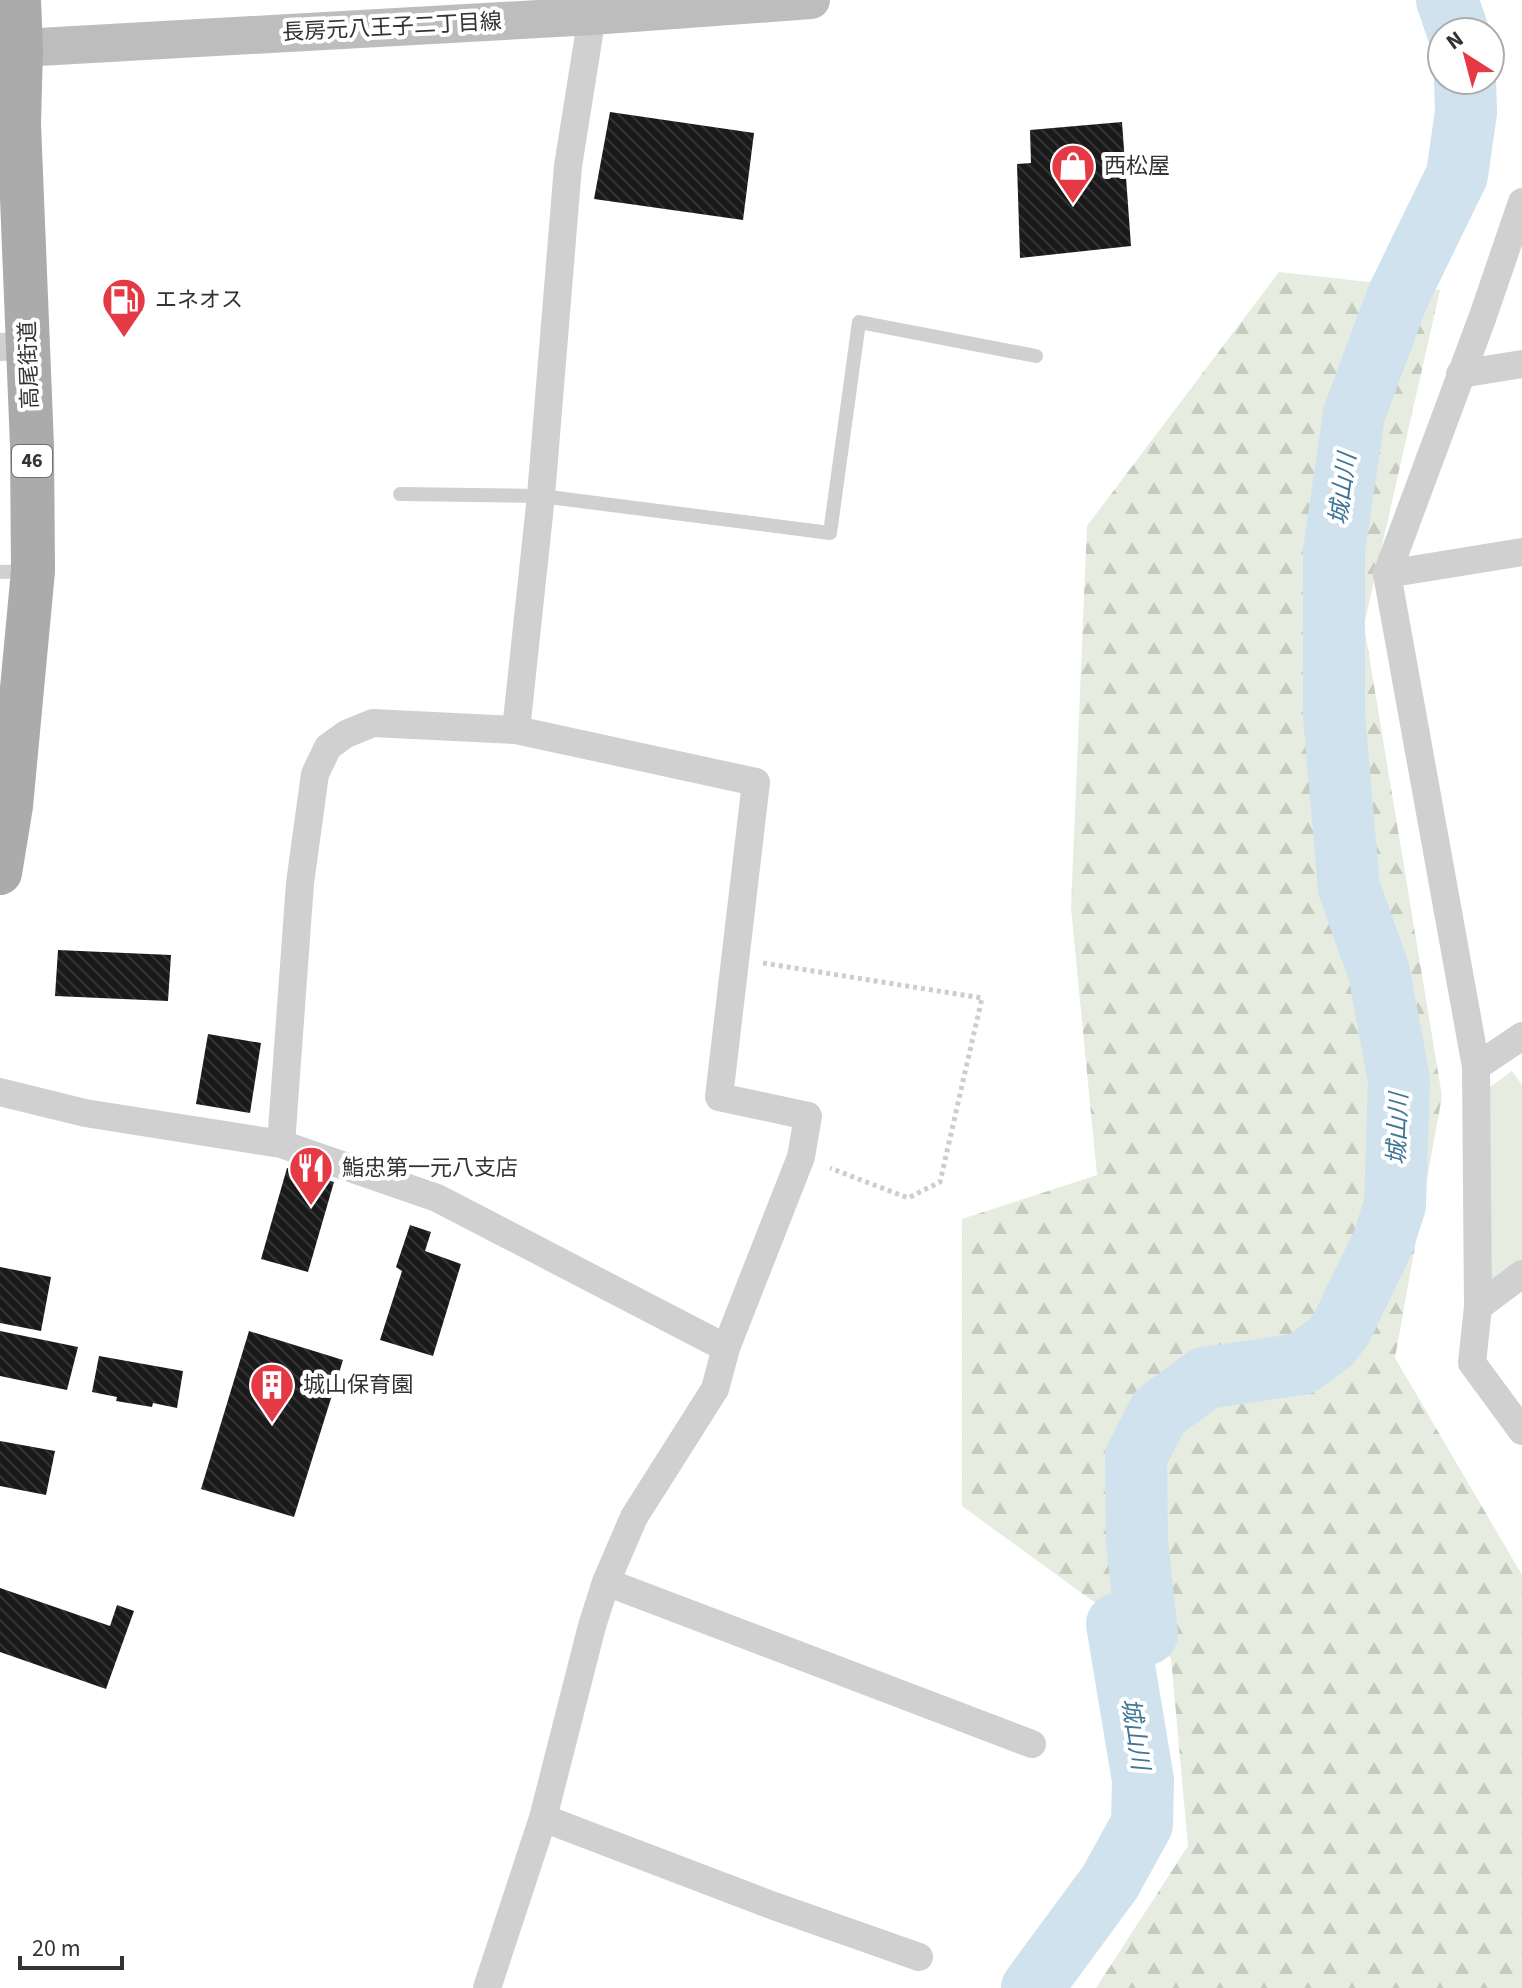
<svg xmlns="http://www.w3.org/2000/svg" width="1522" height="1988" viewBox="0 0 1522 1988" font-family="'Source Sans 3','Noto Sans JP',sans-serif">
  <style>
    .forest { fill: url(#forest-firs) }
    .park { fill: #e6ecdf }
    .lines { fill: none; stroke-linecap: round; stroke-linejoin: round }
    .river { stroke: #cfe2ee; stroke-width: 62 }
    .building { fill: url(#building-back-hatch) }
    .path { stroke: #cdcdcd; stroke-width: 5; stroke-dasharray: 4 4; stroke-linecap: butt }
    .lane { stroke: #d0d0d0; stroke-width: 14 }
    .street { stroke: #d0d0d0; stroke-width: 28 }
    .secondary { stroke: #bdbdbd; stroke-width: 38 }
    .primary { stroke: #ababab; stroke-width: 44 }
    .labels { text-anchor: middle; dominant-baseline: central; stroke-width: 8; stroke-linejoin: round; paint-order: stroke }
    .shield { fill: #fff; stroke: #707070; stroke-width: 2 }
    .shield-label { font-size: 20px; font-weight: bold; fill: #333 }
    .street-label { font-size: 22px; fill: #333; stroke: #fff }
    .poi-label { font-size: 22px; fill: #333; stroke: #fff; text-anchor: start }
    .water-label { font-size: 24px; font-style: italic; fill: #3f7597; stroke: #fff }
  </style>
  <defs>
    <pattern id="forest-firs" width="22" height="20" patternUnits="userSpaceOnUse" patternTransform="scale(2)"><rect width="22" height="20" fill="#e6ecdf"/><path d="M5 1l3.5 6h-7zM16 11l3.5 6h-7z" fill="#c6cbc0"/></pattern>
    <pattern id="building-back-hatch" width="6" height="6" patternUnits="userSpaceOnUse" patternTransform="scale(2)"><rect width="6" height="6" fill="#1a1a1a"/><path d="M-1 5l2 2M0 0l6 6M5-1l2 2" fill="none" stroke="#333"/></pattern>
  </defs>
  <rect width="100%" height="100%" fill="#fff"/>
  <path class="forest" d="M 1279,272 L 1440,290 L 1364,625 L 1442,1096 L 1395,1358 L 1522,1575 L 1522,1988 L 1096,1988 L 1188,1846 L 1171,1658 L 962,1506 L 962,1219 L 1097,1175 L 1071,908 L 1087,526 Z"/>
  <path class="park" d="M 1512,1071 L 1522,1085 L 1522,1274 L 1478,1307 L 1476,1097 Z"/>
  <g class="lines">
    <path class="river" d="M 1447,0 L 1458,32
      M 1032,1988 L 1110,1882 L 1142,1824 L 1143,1780 L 1117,1624 L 1147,1634 L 1137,1543 L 1136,1457 L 1159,1412 L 1205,1378 L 1301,1364 L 1330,1343 L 1342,1327 L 1383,1242 L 1395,1205 L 1399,1080 L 1379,972 L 1349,888 L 1334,716 L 1334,551 L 1354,414 L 1398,296 L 1457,175 L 1466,112 L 1465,80"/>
  </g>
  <path class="building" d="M 610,112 L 754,133 L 743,220 L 594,199 Z
    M 1122,122 L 1131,246 L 1020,258 L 1017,164 L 1031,163 L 1030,130 Z
    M 58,950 L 171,955 L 168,1001 L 55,996 Z
    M 208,1034 L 261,1043 L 250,1113 L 196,1104 Z
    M 287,1168 L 334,1182 L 308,1272 L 261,1259 Z
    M 410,1225 L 431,1232 L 425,1251 L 461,1264 L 433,1356 L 380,1340 L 402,1271 L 396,1267 Z
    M 0,1267 L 51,1277 L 41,1331 L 0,1323 Z
    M 0,1331 L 78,1347 L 67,1390 L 0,1376 Z
    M 249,1331 L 343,1360 L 294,1517 L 201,1489 Z
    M 99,1356 L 183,1371 L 177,1408 L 153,1403 L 152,1407 L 116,1401 L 117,1397 L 92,1392 Z
    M 0,1441 L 55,1451 L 46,1495 L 0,1486 Z
    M 0,1588 L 110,1626 L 117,1605 L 134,1611 L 106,1689 L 0,1652 Z"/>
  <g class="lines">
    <path class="path" d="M 763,963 L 982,998 L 940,1182 L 908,1198 L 830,1168"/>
    <path class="lane" d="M 400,494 L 541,496 L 830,533 L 859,322 L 1036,356
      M 0,572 L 28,571"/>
    <path class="street" d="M 1522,202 L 1483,316 L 1387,574 L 1476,1067 L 1478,1307 L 1472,1363 L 1522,1431
      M 0,347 L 28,346
      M 1460,374 L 1522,364
      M 1387,574 L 1522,552
      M 516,730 L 541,496 L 568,166 L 592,16
      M 1476,1067 L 1522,1036
      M 0,1092 L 85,1113 L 281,1144 L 437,1198 L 726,1348 L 715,1389 L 634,1517 L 606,1582 L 592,1626 L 543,1818 L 487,1988
      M 281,1144 L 300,883 L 315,774 L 328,747 L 346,734 L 373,723 L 516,730 L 756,782 L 719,1097 L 808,1116 L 801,1157 L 726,1348
      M 1478,1307 L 1522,1274
      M 606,1582 L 1032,1744
      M 543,1818 L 774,1906 L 919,1957"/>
    <path class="secondary" d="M 21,48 L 592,16 L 811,0"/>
    <path class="primary" d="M 0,873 L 11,806 L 33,571 L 32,446 L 19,124 L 21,48 L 19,0"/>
  </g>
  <defs>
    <g id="shop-pin" transform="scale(2.3)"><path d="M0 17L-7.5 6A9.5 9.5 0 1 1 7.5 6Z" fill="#e63946" stroke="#fff"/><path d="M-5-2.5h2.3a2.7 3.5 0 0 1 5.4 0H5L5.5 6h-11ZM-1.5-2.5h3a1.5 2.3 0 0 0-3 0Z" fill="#fff"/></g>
    <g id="fuel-pin" transform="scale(2.3)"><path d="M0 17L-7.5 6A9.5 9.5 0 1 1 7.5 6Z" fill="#e63946" stroke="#fff"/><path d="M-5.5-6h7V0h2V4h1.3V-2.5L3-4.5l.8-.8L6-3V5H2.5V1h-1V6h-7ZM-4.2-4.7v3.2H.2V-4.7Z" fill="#fff"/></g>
    <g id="restaurant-pin" transform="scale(2.3)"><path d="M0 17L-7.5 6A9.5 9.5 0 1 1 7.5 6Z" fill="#e63946" stroke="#fff"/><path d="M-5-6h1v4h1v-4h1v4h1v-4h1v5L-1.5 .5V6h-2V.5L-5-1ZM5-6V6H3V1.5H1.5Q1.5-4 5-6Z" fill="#fff"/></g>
    <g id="building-pin" transform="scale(2.3)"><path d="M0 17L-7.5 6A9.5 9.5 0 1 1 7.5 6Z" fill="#e63946" stroke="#fff"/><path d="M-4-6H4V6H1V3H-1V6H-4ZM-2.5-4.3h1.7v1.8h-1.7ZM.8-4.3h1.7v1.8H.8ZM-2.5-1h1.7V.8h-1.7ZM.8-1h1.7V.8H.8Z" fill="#fff"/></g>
  </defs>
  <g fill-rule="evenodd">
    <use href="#shop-pin" x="1073" y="166"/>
    <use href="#fuel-pin" x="124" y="300"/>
    <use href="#restaurant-pin" x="311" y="1168"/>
    <use href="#building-pin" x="272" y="1385"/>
  </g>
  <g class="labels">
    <rect class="shield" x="12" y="445" width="40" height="32" rx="6"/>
    <g class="shield-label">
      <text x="32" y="461">46</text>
    </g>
    <g class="street-label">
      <text transform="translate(392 27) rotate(-3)">長房元八王子二丁目線</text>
      <text transform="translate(29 365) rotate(-92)">高尾街道</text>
    </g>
    <g class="poi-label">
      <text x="1104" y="166">西松屋</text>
      <text x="155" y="300">エネオス</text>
      <text x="342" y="1168">鮨忠第一元八支店</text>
      <text x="303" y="1385">城山保育園</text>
    </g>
    <g class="water-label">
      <text transform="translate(1343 489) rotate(-82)">城山川</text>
      <text transform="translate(1398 1129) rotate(-88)">城山川</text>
      <text transform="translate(1135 1734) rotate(81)">城山川</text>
    </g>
  </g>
  <g transform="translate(1466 56) rotate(324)"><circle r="38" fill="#ffffff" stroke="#adadad" stroke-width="2"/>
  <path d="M0-6L14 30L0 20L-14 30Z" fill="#e63946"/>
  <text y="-12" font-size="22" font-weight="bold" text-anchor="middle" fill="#333333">N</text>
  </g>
  <path d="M20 1956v12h102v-12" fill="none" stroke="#333333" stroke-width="4"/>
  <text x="32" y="1956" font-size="24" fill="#333333" stroke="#ffffff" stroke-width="6" paint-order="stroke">20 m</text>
</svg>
